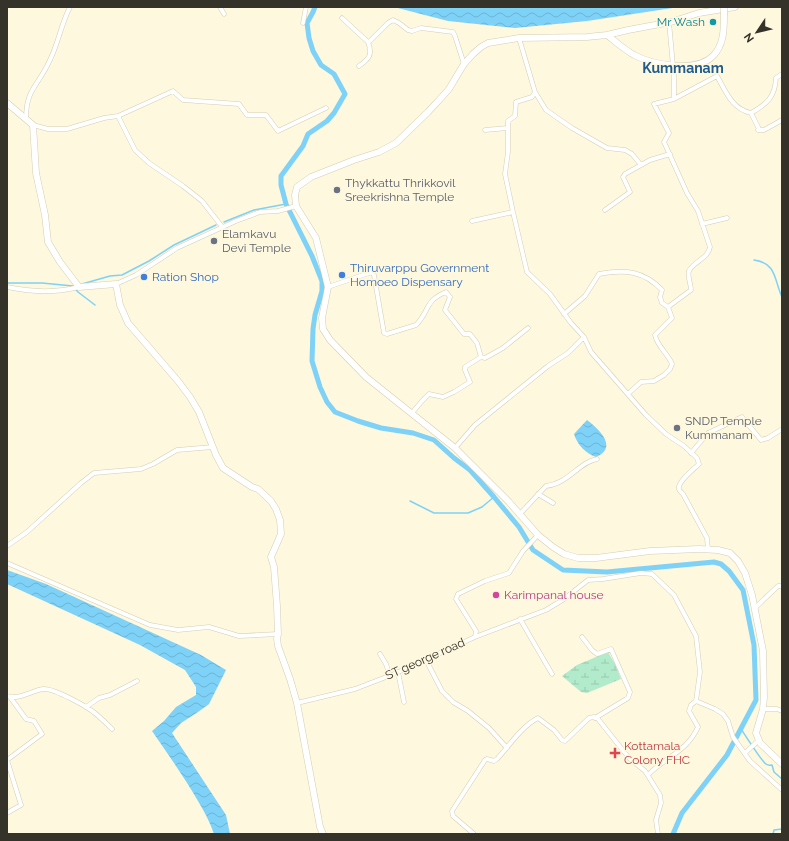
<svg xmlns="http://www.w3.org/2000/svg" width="789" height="841" viewBox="0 0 789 841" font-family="Raleway,sans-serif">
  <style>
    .wetland { fill: url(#wetland-marsh) }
    .water { fill: url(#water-waves) }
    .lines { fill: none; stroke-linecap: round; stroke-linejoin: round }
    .stream { stroke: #7ed1f7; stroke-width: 1.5 }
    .canal { stroke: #7ed1f7; stroke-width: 5 }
    .street-casing { stroke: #d3ceb5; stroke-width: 5 }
    .secondary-casing { stroke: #d3ceb5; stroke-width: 7 }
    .street { stroke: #fff; stroke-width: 4 }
    .secondary { stroke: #fff; stroke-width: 6 }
    .secondary-bridge-casing { stroke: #d3ceb5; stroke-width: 7; stroke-linecap: butt }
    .secondary-bridge { stroke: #fff; stroke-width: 6 }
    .culture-dot { fill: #0f9aa8; stroke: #fdf8de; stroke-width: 1.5 }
    .worship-dot { fill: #6b7280; stroke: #fdf8de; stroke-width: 1.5 }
    .shop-dot { fill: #3f7fe0; stroke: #fdf8de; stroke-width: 1.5 }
    .hotel-dot { fill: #d1479c; stroke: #fdf8de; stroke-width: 1.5 }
    .health-dot { fill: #e0444e; stroke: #fdf8de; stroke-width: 1.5 }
    .labels { text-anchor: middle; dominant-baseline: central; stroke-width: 3; stroke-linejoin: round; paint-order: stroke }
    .culture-label { font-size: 12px; fill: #0d838f; stroke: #fdf8de; text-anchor: end }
    .worship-label { font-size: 12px; fill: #5b616d; stroke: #fdf8de; text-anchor: start }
    .shop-label { font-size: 12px; fill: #366cbe; stroke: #fdf8de; text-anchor: start }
    .hotel-label { font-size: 12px; fill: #b23c85; stroke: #fdf8de; text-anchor: start }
    .street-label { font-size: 12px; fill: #353329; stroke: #fdf8de }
    .health-label { font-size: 12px; fill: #be3a42; stroke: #fdf8de; text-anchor: start }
    .quarter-label { font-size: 14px; font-weight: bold; fill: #215a8c; stroke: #fdf8de }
  </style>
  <defs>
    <pattern id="wetland-marsh" width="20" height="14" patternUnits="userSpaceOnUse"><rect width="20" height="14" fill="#b2ebcb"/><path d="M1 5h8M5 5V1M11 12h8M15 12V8" fill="none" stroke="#9acaae"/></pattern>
    <pattern id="water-waves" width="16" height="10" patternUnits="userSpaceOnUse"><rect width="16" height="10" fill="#7ed1f7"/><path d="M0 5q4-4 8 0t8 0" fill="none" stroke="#6eb4d4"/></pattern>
  </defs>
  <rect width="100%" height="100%" fill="#fdf8de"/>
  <path class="wetland" d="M 608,652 L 615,664 L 621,679 L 587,693 L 581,692 L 562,676 L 577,665 Z"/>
  <path class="water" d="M 394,7 L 679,7 L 587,21 L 515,28 L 448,21 Z
    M 587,420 C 600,430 618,447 596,457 C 586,454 577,444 574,434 Z
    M 7,570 L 46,584 L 201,655 L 226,670 L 209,704 L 198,712 L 181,723 L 172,733 L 226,815 L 230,834 L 214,834 C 210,822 204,811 198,801 C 184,777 168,754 152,731 L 164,721 L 176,707 L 196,695 L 196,687 L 185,670 L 140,645 L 7,584 Z"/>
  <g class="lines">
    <path class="stream" d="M 224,222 L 254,210 L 286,204
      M 754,260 C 777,263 774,280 782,297
      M 7,283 L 42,283 L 73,286 L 78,292 L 95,305
      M 82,284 L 110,276 L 122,275 L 149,261 L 174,245 L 216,225
      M 410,501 L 434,513 L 468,513 L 482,507 L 494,497
      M 741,729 C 745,735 762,762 766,764 C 769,766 769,765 772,765 L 774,772 L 782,779
      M 773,834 L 774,830 L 782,829"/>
    <path class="canal" d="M 315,7 L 313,12 L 307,23 L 309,38 L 313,51 L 321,65 L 334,74 L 345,94 L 334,113 L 327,121 L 308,134 L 303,146 L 281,176 L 281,185 L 286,204 L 312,256 L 322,281 L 322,291 L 315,315 L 313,329 L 312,361 L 320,387 L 327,402 L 335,412 L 358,421 L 381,428 L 413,433 L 434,440 L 454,458 L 470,470 L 494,497 L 519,527 L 533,550 L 563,570 L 607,572 L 714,562 L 721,564 L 729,571 L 743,590 L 754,645 L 756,700 L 727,755 L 682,813 L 673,834"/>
    <g class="street-casing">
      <path id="street" d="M 220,7 L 224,14
        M 342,18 L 368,42 L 370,41 L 388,23 L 393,20 L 399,23 L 408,30 L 412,31 L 421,28 L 453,32 L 455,36 L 464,64
        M 669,22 L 673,66
        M 303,23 L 306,7
        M 519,38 L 535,92 L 532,97 L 516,102 L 515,116 L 508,121 L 508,152 L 505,174 L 513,212 L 527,272 L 550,294 L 571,323 L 584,337 L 591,352 L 646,415 L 666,434 L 684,446 L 697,458 L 699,464 C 694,469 677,482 679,489 C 679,490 682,493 683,494 L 707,538 L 708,550
        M 359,66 C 369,59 373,55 368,42
        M 674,66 L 674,99
        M 535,92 L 546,110 L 572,128 L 607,148 L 625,150 L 632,154 L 641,165
        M 751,113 C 767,104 775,97 776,78 L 782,74
        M 118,116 L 173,91 L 183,100 L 239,104 L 247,115 L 266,115 L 278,131 L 326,108
        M 26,119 C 26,89 38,86 49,62 C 58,45 61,24 70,7
        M 33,125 L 48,129 L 67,129 L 104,118 L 118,116 L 135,150 L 149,163 L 183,186 L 202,201 L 223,228
        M 485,130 L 508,128
        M 605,210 L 630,192 L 623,177 L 625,174 L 650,160 L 670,154
        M 472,221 L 513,212
        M 702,224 L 727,218
        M 116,284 L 136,275 L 177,248 L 236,221 L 260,212 L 278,211 L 296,206
        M 7,287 C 31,292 56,293 79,287
        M 328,287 L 372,272 L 374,275 L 384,333 L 387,334 L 416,325 C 430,311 424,301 446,292 L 450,297 L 445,310 L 464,334 L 470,334 L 477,343 L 481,357 L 485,358 L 503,348 L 528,328
        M 564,314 L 585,296 L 599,274 C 625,269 644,271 662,290 L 660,297 L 662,303 L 668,307
        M 628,394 L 641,382 L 654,381 L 664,375 L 670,369 L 672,364 C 668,354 657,346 655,335 L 672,318 L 668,307 L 691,290 C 691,284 687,276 689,271 C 694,261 708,259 710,247 L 698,211 L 687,193 L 664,142 L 669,133 L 654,104 L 674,99 L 717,76 C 726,92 732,109 751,113 L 759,129 L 758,130 L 764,130 L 782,120
        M 412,413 L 422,401 L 429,394 L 443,397 L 454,392 L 470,382 L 465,370 L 465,367 L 481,357
        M 455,448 L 475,425 L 548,366 L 568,353 L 584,337
        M 691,453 L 708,433 L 742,417 L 761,440 L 768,438 L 782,429
        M 538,494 L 553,503
        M 519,515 L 546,486 C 568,484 579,462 597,459
        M 7,546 L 27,532 L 81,483 L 94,473 L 141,469 L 153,464 L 177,450 L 213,447
        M 7,563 L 150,625 L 178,630 L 209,627 L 239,636 L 278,634
        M 755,608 L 778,586 L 782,586
        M 520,619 L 552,674
        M 475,637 L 546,610 L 564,599 L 588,580 L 603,579 L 641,573 L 652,574 L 674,595 L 696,636 L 700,672 L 696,701
        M 582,637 L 592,650 L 597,654 L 611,649 L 630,692 L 628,698 L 595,718
        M 380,654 L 386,664 L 390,676
        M 426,660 L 442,691 L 453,702 L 468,711 L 489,728 L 507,748
        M 398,672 L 404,702
        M 7,696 C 19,700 31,691 43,689 C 54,688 88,707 96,714 C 102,719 107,724 112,729
        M 297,703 L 355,689 L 394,674 L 475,637 L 476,631 L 456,599 L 458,594 L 485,581 L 509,573 L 523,551 L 538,535
        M 86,707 L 99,698 L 110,695 L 137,681
        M 763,709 L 777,709 L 782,711
        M 745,753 L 759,740
        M 7,760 L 42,734 L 34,721 L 26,719 L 10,697
        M 7,760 L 21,805 L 7,813
        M 648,775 C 665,757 687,752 698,727 L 689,711 L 691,705 L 696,701 L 715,709 L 723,714 L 728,721 L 733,737 L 750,761 L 782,790
        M 474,834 L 453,816 L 452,811 L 485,760 L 487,759 L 494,761 L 497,759 C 509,746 522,726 538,718 L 554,730 L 562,740 L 565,741 L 589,718 L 594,717 L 598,719 L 629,758 L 645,771 L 660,795 L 661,803 L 656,820 L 658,834"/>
    </g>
    <g class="secondary-casing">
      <path id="secondary" d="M 735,7 L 699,13 L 671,22 L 628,30 L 607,35 L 587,37 L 519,38 L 488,43 L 481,47 L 473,54 L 464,64 L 449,89 L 441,98 L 428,112 L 396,143 L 379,152 L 354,160 L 311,177 L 297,187 L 295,195 L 296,206 L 316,238 L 328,287 L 322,318 L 323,329 L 330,340 L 366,377 L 455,448 L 509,502 L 538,535 L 553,547 L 564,554 L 578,558 L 596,558 L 650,551 L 699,549 L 718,550 L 730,553 L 738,561 L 745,573 L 752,595 L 763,651 L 764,697 L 763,709 L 756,733 L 760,743 L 782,764
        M 607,35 C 616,42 625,50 634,55 C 653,65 696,73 713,56 C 724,45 724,29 724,15
        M 7,103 L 33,125 L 36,173 L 45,215 L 48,242 L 60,262 L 79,287 L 116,284 L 120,305 L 128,323 L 178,381 L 190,397 L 199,412 L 216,455 L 223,468 L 252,487 L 258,489 L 271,501 L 276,509 L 280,520 L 281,534 L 271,557 L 274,567 L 277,606 L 278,634 L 277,639 L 278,646 L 290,679 L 297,703 L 320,827 L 323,834"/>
    </g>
    <use href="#street" class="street"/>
    <use href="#secondary" class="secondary"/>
    <g class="secondary-bridge-casing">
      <path id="secondary-bridge" d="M 724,7 L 724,15"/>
    </g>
    <use href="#secondary-bridge" class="secondary-bridge"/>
  </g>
  <circle class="culture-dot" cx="713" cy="22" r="4"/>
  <g class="worship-dot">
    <circle cx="337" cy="190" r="4"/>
    <circle cx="214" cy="241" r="4"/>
    <circle cx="677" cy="428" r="4"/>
  </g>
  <g class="shop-dot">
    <circle cx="342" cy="275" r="4"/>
    <circle cx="144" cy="277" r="4"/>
  </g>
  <circle class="hotel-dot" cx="496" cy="595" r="4"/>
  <path class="health-dot" d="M613 747h4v4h4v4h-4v4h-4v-4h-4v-4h4z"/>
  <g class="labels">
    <g class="culture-label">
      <text x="705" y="22">Mr Wash</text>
    </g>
    <g class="worship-label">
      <text x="345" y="183">Thykkattu Thrikkovil<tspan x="345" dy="14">Sreekrishna Temple</tspan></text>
      <text x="222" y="234">Elamkavu<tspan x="222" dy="14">Devi Temple</tspan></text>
      <text x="685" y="421">SNDP Temple<tspan x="685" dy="14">Kummanam</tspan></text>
    </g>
    <g class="shop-label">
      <text x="350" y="268">Thiruvarppu Government<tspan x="350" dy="14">Homoeo Dispensary</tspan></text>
      <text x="152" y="277">Ration Shop</text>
    </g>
    <g class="hotel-label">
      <text x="504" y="595">Karimpanal house</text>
    </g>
    <g class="street-label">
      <text transform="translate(425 659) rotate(-24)">ST george road</text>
    </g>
    <g class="health-label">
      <text x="624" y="746">Kottamala<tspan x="624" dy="14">Colony FHC</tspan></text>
    </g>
    <g class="quarter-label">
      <text x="683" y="68">Kummanam</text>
    </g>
  </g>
  <rect width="789" height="841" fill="none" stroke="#353329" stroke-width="16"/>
  <g transform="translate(757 32) rotate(235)" stroke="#fdf8de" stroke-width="3" paint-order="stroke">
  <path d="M0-3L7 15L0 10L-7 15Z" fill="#353329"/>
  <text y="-6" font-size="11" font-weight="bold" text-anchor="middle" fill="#353329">N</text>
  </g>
</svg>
